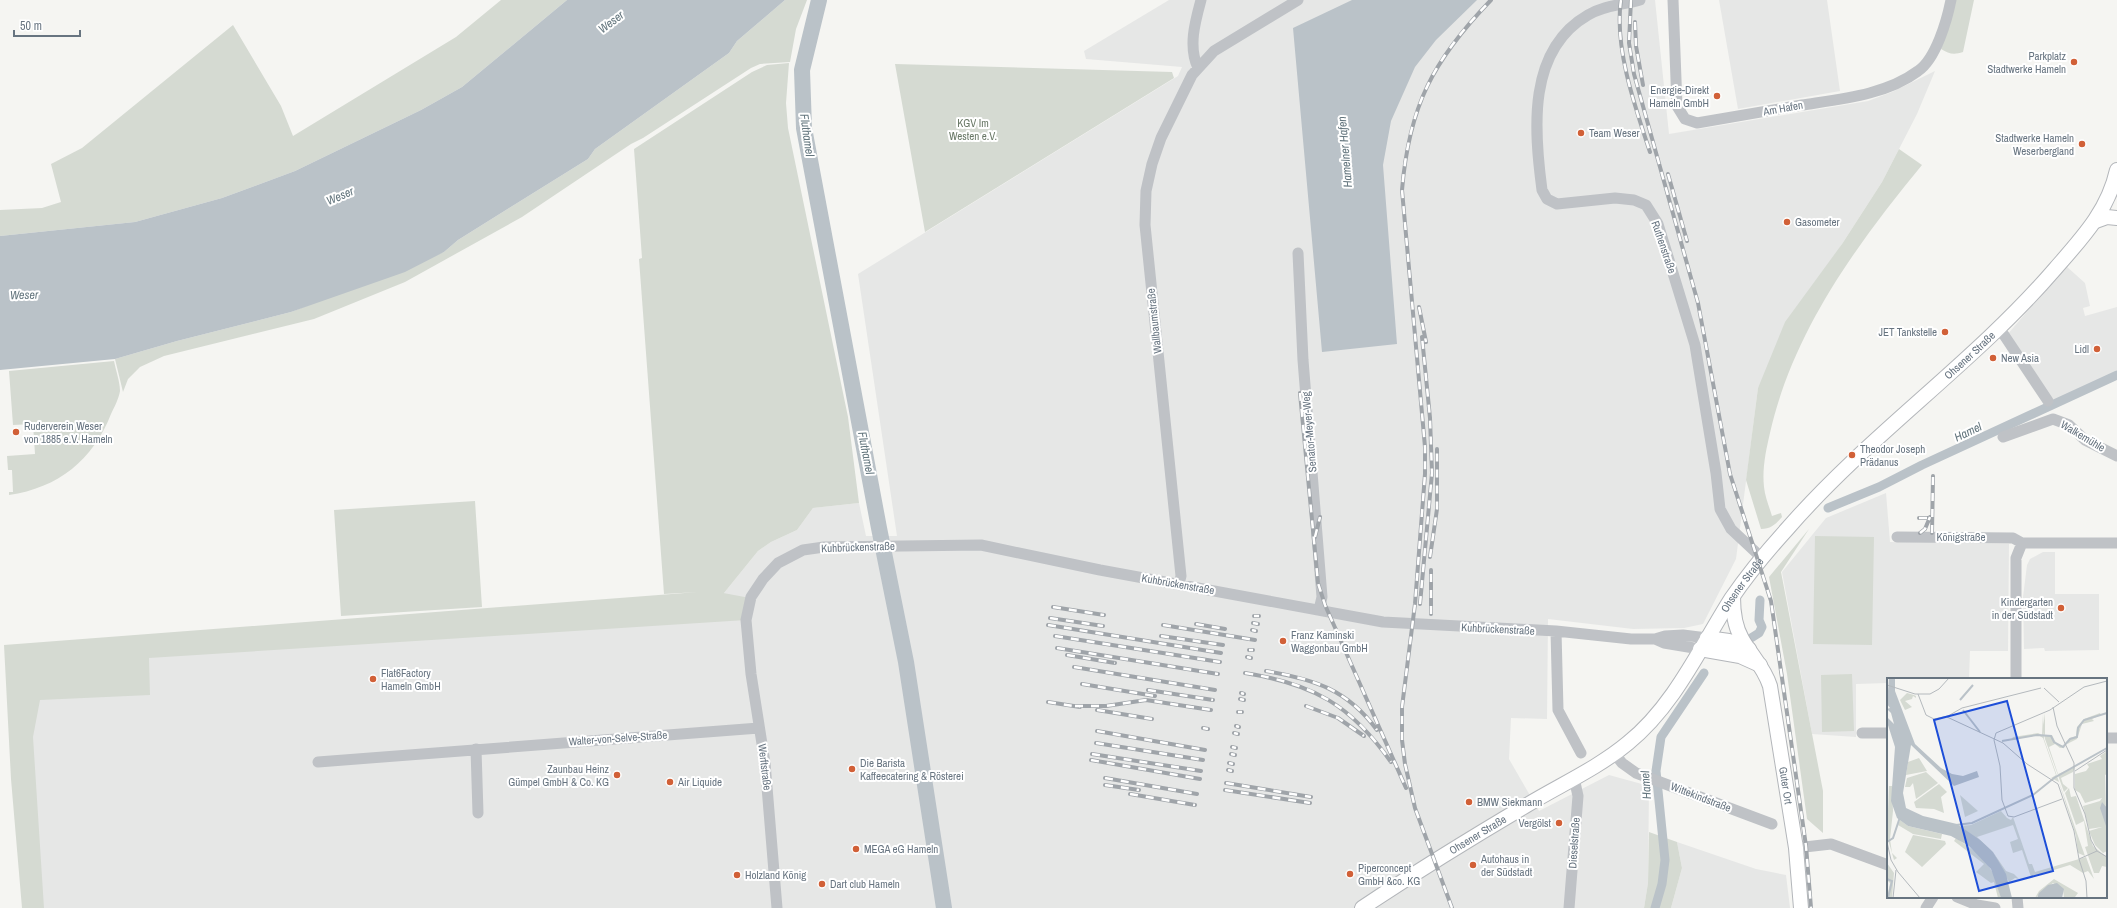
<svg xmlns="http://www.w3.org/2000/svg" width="2117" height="908" viewBox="0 0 2117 908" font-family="'Archivo Narrow',sans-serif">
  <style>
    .built { fill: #e6e7e6 }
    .green { fill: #d5dad2 }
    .water { fill: #bac2c8 }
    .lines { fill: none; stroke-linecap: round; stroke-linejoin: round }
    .canal { stroke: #bac2c8; stroke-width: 9 }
    .river { stroke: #bac2c8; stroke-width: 16 }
    .major-casing { stroke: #b3b6ba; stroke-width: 16 }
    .minor { stroke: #bfc2c6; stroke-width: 11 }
    .major { stroke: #fff; stroke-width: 14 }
    .rail-casing { stroke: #9fa4a9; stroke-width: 4 }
    .rail { stroke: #fff; stroke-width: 2.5; stroke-dasharray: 8; stroke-linecap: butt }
    .poi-dot { fill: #d16037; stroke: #fff; stroke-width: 1.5 }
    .labels { text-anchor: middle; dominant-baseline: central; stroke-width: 4; stroke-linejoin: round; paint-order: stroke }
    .poi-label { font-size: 11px; fill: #677480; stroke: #fff; text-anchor: start }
    .street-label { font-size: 11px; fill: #677480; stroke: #fff }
    .park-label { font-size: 11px; fill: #697866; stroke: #fff }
    .water-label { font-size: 12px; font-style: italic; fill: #63757d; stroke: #fff }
    .inset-river { fill: none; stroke: #bac2c8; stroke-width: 2 }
    .inset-road { fill: none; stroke: #b4b9bd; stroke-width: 1 }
    .view { fill: #1d4ed8; fill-opacity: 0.15; stroke: #1d4ed8; stroke-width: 2 }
    .inset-edge { fill: none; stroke: #677480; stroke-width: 2 }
  </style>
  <rect width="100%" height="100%" fill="#f5f5f2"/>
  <path class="built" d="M 1169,0 L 1655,0 L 1669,134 L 1868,101 L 1892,92 L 1935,71 L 1917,114 L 1882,182 L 1842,244 L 1758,388 L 1736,559 L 1703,624 L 1684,628 L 1633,629 L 1548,619 L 1547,719 L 1511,718 L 1509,759 L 1539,811 L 1609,775 L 1649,786 L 1648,883 L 1644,908 L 30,908 L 17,653 L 724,593 L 758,551 L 771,542 L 797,530 L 813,508 L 859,503 L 866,536 L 897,536 L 858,274 L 1178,76 L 1182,67 L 1086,59 L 1084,51 Z
    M 1719,0 L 1827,0 L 1840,91 L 1738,109 Z
    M 2066,266 L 2085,283 L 2090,306 L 2083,308 L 2085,316 L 2117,307 L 2117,373 L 2051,404 L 2007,335 Z
    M 1886,493 L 1890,542 L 2009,544 L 2008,651 L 1970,651 L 1969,679 L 1888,679 L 1888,683 L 1856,684 L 1856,737 L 1812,734 L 1782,572 L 1826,518 Z
    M 2043,552 L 2055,552 L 2055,594 L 2099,594 L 2099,650 L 2045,651 L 2044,648 L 2024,649 L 2023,597 L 2027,565 L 2030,559 Z
    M 1677,842 L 1756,869 L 1786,875 L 1790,908 L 1671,908 L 1682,868 Z"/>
  <path class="green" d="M 501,0 L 567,0 L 462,87 L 421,110 L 295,171 L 222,198 L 135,222 L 0,236 L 0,210 L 42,208 L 61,202 L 51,164 L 82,148 L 233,25 L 281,106 L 293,136 L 456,37 Z
    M 785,0 L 807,0 L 796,29 L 790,62 L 760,64 L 751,68 L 643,138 L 631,144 L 522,217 L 405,282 L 314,319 L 164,356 L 140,367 L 128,379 L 123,392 L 115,359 L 177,341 L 291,312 L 444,252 L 458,240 L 588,159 L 595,149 L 729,53 L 737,41 Z
    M 1955,0 L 1974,0 L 1963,52 C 1954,55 1949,54 1941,49 Z
    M 789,63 L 786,103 L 788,128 L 848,417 L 859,503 L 813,508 L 797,530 L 771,542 L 758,551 L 724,593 L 698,592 L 664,594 L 639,259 L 642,258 L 634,149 L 752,72 L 767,65 Z
    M 895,64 L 1172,72 L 1174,78 L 925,232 Z
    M 1899,149 L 1922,165 C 1857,244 1793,331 1770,433 C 1766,450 1762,469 1764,487 C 1765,497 1769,506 1772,516 L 1781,513 L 1782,517 C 1776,524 1771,529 1761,529 L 1746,480 L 1758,388 L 1785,322 L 1842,244 L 1882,182 Z
    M 114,361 C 116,371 120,382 120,391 C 119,398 114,408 111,414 C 93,460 58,488 9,495 L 9,492 L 13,492 L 12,470 L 8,470 L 7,456 L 35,454 L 33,424 L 13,425 L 9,371 Z
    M 475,501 L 482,607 L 341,616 L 334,510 Z
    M 1809,529 L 1781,572 L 1823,791 L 1823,833 L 1807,819 L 1787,674 L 1769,577 Z
    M 1815,536 L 1874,537 L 1872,645 L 1813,644 Z
    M 698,592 L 718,592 L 750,598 L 746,620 L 149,658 L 150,695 L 40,700 L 33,737 L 44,908 L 22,908 L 11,779 L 4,645 Z
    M 1852,674 L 1854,731 L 1822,732 L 1821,675 Z
    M 1649,832 L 1677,842 L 1682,868 L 1671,908 L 1644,908 L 1648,883 Z"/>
  <path class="water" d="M 567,0 L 785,0 L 737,41 L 729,53 L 595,149 L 588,159 L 458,240 L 444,252 L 405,272 L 291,312 L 177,341 L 115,359 L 0,370 L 0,236 L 135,222 L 222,198 L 295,171 L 421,110 L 462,87 Z
    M 1352,0 L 1477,0 L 1436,40 L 1415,67 L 1391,121 L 1383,165 L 1397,344 L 1322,352 L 1293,28 Z"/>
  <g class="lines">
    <path class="canal" d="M 1828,508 L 1879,487 L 1922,465 L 2117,375
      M 1751,638 L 1759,633 L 1762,627 L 1759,620 L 1760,600
      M 1655,908 L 1662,884 L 1665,860 L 1656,771 L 1661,737 L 1704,673"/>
    <path class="river" d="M 819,0 L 802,70 L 804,128 L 879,528 L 906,662 L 944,908"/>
    <g class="major-casing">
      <g id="major">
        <path d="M 2096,221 L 2107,217 L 2117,218"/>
        <path id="s1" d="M 1733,597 C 1733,611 1734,625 1742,639 C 1751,655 1764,667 1770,686 L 1796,848 L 1801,908"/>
        <path d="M 1707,638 L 1729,641 L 1749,649"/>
        <path d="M 1700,649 L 1740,656 L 1760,665"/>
        <path id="s2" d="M 1362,908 C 1416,872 1471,838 1527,805 C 1560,785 1598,768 1628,743 C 1674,706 1700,648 1731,599 C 1748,574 1768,550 1788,528 C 1870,434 1974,363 2055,269 C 2082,238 2108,211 2117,170"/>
      </g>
    </g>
    <path class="minor" d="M 1640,0 C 1623,5 1605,5 1588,15 C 1527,50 1534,130 1542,190 L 1547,199 L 1557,204 L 1615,198 L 1634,200 L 1646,205 L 1658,224 L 1695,345 L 1716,473 L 1720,509 L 1731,529 L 1762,558
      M 1673,0 L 1677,106 L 1685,119 L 1697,123 C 1732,117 1767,111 1802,105 C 1841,99 1886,95 1918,71 C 1936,59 1947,20 1951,0
      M 1198,68 C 1188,47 1195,22 1201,0
      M 1298,253 L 1303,360 L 1322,597 L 1319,610
      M 1997,331 L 2004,335 L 2048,401
      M 2003,437 L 2053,419 L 2069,425 L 2085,440 L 2117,456
      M 1897,537 L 2013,538 L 2022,543 L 2117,543
      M 1179,584 L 1181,576 L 1145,225 L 1146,191 L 1152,164 L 1161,138 L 1192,75 L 1214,51 L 1298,0
      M 1556,631 L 1558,710 L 1581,753
      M 1655,639 L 1664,643 L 1700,649
      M 2016,679 L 2016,558 L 2022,543
      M 1862,733 L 1888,733
      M 2106,738 L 2117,738
      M 476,749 L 478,813
      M 1614,753 L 1622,763 L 1636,773 L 1772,824
      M 318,762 L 759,728
      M 1796,848 L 1831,844 L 1888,865
      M 1957,897 L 1977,905 L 1995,908
      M 2017,897 L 2018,908
      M 777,908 L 765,763 L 751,674 L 746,620 L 751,597 L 763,579 L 778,563 L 803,550 L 824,547 L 981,545 L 1100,570 L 1383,622 L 1556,631 L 1631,639 L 1655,639 L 1665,636 L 1683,635 L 1707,638
      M 1569,908 L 1578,796 L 1574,778
      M 1926,908 L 1933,897"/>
    <use href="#major" class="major"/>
    <g class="rail-casing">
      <path id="rail" d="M 1621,0 C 1614,47 1635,107 1650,152
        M 1631,0 L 1629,43 L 1634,74 L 1698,303 L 1730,474 L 1771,601 L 1806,846 L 1811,908
        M 1635,22 L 1636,46 L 1643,85
        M 1668,174 L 1687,241
        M 1419,307 L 1426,342
        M 1300,393 L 1318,583 L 1325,605 L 1406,788
        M 1919,518 L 1930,518
        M 1920,533 L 1925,529 L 1930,517
        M 1932,533 L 1933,476
        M 1315,537 L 1320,517
        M 1430,557 L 1437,509 L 1437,449
        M 1420,604 L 1432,473 L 1430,418 L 1422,337
        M 1053,607 L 1104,615
        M 1431,614 L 1431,570
        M 1254,616 L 1259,616
        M 1050,618 L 1103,626
        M 1253,623 L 1258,624
        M 1196,624 L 1225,629
        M 1048,625 L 1221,653
        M 1163,625 L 1255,640
        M 1252,630 L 1256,631
        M 1055,636 L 1220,662
        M 1161,636 L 1223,645
        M 1057,648 L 1218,674
        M 1249,650 L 1253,650
        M 1067,655 L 1115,663
        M 1247,657 L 1251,658
        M 1074,667 L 1215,690
        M 1266,671 C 1313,679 1347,689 1377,730
        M 1245,673 C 1313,684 1350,704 1391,762
        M 1082,684 L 1155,696
        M 1148,690 L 1213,700
        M 1241,693 L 1244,694
        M 1240,699 L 1244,700
        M 1048,702 L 1080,707
        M 1075,706 L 1106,706 L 1146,700 L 1211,710
        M 1306,706 L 1338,718 L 1364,736
        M 1097,710 L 1152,719
        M 1238,712 L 1242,712
        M 1236,726 L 1239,727
        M 1203,728 L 1208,729
        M 1097,731 L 1205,750
        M 1234,733 L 1238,734
        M 1096,743 L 1203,760
        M 1232,747 L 1236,748
        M 1092,754 L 1201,771
        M 1231,754 L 1235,755
        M 1091,760 L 1200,779
        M 1229,763 L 1233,764
        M 1228,770 L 1232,771
        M 1105,778 L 1197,794
        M 1226,783 L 1311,797
        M 1105,785 L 1139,790
        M 1225,790 L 1310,803
        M 1130,794 L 1195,805
        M 1452,908 L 1415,808 L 1405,764 L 1402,740 L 1402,707 L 1415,604 L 1425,474 L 1425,447 L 1402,190 C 1409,106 1433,60 1491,0"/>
    </g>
    <use href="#rail" class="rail"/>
  </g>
  <g class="poi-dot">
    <circle cx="2074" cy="62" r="4"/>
    <circle cx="1717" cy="96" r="4"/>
    <circle cx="1581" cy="133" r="4"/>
    <circle cx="2082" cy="144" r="4"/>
    <circle cx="1787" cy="222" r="4"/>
    <circle cx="1945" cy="332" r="4"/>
    <circle cx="2097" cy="349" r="4"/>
    <circle cx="1993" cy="358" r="4"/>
    <circle cx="16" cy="432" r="4"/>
    <circle cx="1852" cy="455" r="4"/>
    <circle cx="2061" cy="608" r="4"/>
    <circle cx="1283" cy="641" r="4"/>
    <circle cx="373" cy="679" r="4"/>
    <circle cx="852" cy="769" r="4"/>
    <circle cx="617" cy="775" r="4"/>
    <circle cx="670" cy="782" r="4"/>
    <circle cx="1469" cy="802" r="4"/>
    <circle cx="1559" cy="823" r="4"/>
    <circle cx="856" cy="849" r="4"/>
    <circle cx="1473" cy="865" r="4"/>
    <circle cx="1350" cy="874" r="4"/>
    <circle cx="737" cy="875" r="4"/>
    <circle cx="822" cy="884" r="4"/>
  </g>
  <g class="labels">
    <g class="poi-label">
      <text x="2066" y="56" text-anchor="end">Parkplatz<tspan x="2066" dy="13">Stadtwerke Hameln</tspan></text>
      <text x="1709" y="90" text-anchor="end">Energie-Direkt<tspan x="1709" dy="13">Hameln GmbH</tspan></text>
      <text x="1589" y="133">Team Weser</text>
      <text x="2074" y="138" text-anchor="end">Stadtwerke Hameln<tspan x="2074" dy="13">Weserbergland</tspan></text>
      <text x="1795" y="222">Gasometer</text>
      <text x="1937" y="332" text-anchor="end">JET Tankstelle</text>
      <text x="2089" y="349" text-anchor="end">Lidl</text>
      <text x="2001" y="358">New Asia</text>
      <text x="24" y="426">Ruderverein Weser<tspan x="24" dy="13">von 1885 e.V. Hameln</tspan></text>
      <text x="1860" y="449">Theodor Joseph<tspan x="1860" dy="13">Prädanus</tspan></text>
      <text x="2053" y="602" text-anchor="end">Kindergarten<tspan x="2053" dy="13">in der Südstadt</tspan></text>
      <text x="1291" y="635">Franz Kaminski<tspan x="1291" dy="13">Waggonbau GmbH</tspan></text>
      <text x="381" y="673">Flat6Factory<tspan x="381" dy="13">Hameln GmbH</tspan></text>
      <text x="860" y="763">Die Barista<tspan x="860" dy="13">Kaffeecatering &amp; Rösterei</tspan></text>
      <text x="609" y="769" text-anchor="end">Zaunbau Heinz<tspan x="609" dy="13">Gümpel GmbH &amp; Co. KG</tspan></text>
      <text x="678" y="782">Air Liquide</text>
      <text x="1477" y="802">BMW Siekmann</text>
      <text x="1551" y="823" text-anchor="end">Vergölst</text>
      <text x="864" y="849">MEGA eG Hameln</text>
      <text x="1481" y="859">Autohaus in<tspan x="1481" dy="13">der Südstadt</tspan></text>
      <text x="1358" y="868">Piperconcept<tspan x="1358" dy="13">GmbH &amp;co. KG</tspan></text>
      <text x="745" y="875">Holzland König</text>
      <text x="830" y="884">Dart club Hameln</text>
    </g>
    <g class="street-label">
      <text transform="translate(1783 108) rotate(-10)">Am Hafen</text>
      <text transform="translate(1664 247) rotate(71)">Ruthenstraße</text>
      <text transform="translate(1154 321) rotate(-96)">Wallbaumstraße</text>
      <text stroke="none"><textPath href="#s2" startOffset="833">Ohsener Straße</textPath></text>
      <text transform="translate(1309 432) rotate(-95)">Senator-Meyer-Weg</text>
      <text transform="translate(2083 436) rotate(31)">Walkemühle</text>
      <text x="1961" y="537">Königstraße</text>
      <text transform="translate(858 547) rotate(-2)">Kuhbrückenstraße</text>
      <text transform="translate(1178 584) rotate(10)">Kuhbrückenstraße</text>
      <text stroke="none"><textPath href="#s2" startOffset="509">Ohsener Straße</textPath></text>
      <text transform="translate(1498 629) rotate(3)">Kuhbrückenstraße</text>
      <text transform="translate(618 738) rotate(-4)">Walter-von-Selve-Straße</text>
      <text transform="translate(765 767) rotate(83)">Werftstraße</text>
      <text stroke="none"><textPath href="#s1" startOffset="199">Guter Ort</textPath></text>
      <text transform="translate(1701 797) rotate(21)">Wittekindstraße</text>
      <text stroke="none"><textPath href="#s2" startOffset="137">Ohsener Straße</textPath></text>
      <text transform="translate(1574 843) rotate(-86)">Dieselstraße</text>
    </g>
    <g class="park-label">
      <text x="973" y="123">KGV Im<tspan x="973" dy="13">Westen e.V.</tspan></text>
    </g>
    <g class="water-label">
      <text transform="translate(611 22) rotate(-37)">Weser</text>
      <text transform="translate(807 135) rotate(82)">Fluthamel</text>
      <text transform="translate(1345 152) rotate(-95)">Hamelner Hafen</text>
      <text transform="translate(340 196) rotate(-23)">Weser</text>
      <text transform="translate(24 295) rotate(-1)">Weser</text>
      <text transform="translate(1968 432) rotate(-25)">Hamel</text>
      <text transform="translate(866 453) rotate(79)">Fluthamel</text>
      <text transform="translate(1646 785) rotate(-94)">Hamel</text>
    </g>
  </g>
  <g transform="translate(1887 678)">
    <rect width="220" height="220" fill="#f5f5f2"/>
    <path d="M 20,15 L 27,17 L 29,18 L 29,20 L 26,18 L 25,21 L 18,23 L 25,29 L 18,32 L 13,22 ZM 158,35 L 158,57 L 165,57 L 169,65 L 179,69 L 173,70 L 168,66 L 162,69 L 171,96 L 188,89 L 186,94 L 174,100 L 176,106 L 181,110 L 177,114 L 158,61 L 156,50 ZM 213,35 L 214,37 L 205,41 L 207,43 L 195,46 L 190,61 L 180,66 L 183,60 L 189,58 L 190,49 L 197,41 ZM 156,36 L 157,61 L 198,178 L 191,175 L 189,158 L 172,104 L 164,100 L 169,97 L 156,60 L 151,57 L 124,62 L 126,59 L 151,55 L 155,57 ZM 220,73 L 220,96 L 218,97 L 220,173 L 216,175 L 208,167 L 202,153 L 215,149 L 202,151 L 196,128 L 213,123 L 215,120 L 198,125 L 193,115 L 188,112 L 188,96 L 199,93 L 202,89 L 200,86 L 215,81 L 213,78 ZM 32,80 L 40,93 L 19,97 L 21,84 ZM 39,94 L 51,105 L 29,121 L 26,105 L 23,109 L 18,109 L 20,100 ZM 52,106 L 60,114 L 54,119 L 57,135 L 47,131 L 29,130 L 27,124 ZM 2,108 L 5,108 L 6,133 L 3,161 L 5,175 L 10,180 L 7,182 L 0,158 ZM 182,110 L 184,119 L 189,118 L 206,168 L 220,179 L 220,189 L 215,188 L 212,195 L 207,195 L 198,169 L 201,168 L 197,143 L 189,147 L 178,115 ZM 73,117 L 91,133 L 78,139 ZM 114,133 L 120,140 L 124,142 L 126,139 L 142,186 L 145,186 L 148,194 L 199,179 L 207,201 L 201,193 L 196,195 L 183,187 L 144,199 L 135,172 L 126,175 L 123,164 L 131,161 L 126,147 L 90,159 L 106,174 L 119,193 L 127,196 L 132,201 L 128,200 L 122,204 L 106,174 L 73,148 L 84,147 ZM 13,142 L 21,148 L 55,156 L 54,161 L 26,156 L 11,147 ZM 26,157 L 58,163 L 59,166 L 35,189 L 18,174 ZM 69,160 L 89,174 L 100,185 L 107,197 L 114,220 L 111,220 L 107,204 L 104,205 L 89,194 L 97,186 L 67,163 ZM 0,185 L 7,195 L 5,220 L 0,220 L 3,205 L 0,202 ZM 167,201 L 172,204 L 191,215 L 188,219 L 177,220 L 176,211 L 166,205 L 148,220 L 152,213 Z" fill="#d5dad2"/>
    <path d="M 2,0 L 8,0 L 8,13 L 28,66 L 54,90 L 65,96 L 76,98 L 90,93 L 92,99 L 67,108 L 24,67 L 16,115 L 19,130 L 36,138 L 70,146 L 93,162 L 106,174 L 119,196 L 125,220 L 114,220 L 104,191 L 82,168 L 64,158 L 21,148 L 10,140 L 4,123 L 8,69 L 0,44 L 0,39 L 7,46 L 4,35 L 0,31 L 3,30 L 0,26 ZM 215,124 L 220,130 L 220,151 L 213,130 ZM 170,205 L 177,211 L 175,220 L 150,220 L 152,215 L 161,207 Z" fill="#bac2c8"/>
    <path class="inset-river" d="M 73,22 L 86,7M 76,32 L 93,54M 115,63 L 150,57 L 164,58 L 167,64 L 176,69 L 183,61 L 190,59 L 191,50 L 197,42 L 220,35M 69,147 L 85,145 L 146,117 L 167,100 L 220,70M 0,164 L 6,160 L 13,139M 0,201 L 5,203 L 1,220"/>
    <path class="inset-road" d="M 0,7 L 28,16 L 43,16 L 52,11 L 62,0M 157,10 L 172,24M 31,16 L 39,37 L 47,41 L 61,38 L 75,30 L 154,10M 166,29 L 170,48 L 187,85 L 187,110 L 198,136 L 204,162 L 210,173 L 220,179M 60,39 L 116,65 L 140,86 L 171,106 L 187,153 L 192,181 L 210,173M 107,62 L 113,88 L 115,122 L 121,138 L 127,139 L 175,121M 107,62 L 109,55 L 163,32 L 197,9 L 220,3M 0,69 L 0,114M 188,93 L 220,72M 0,164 L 4,182 L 11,194 L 33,220M 192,181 L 199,203 L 200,220M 6,220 L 9,192"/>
    <path class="view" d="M 120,23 L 166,193 L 92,213 L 47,42 Z"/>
    <rect width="220" height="220" class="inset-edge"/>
  </g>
  <path d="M14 30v6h66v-6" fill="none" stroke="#677480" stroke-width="2"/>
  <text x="20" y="30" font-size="12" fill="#677480" stroke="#ffffff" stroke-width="3" paint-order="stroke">50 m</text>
</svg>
